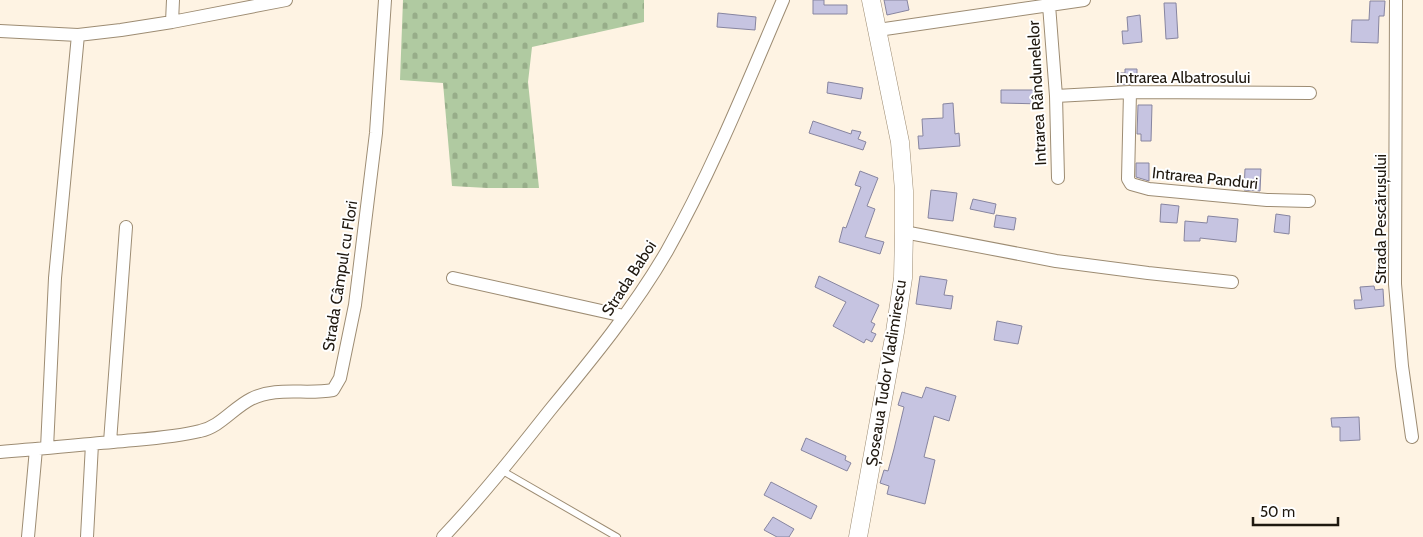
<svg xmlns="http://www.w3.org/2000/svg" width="1423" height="537" viewBox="0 0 1423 537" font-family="Cabin,sans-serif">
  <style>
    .cemetery { fill: url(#cemetery-stones) }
    .building { fill: #c6c4e1; stroke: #8785a0 }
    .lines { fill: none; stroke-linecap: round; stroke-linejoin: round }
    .service-casing { stroke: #9d8c73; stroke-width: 8 }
    .minor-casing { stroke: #9d8c73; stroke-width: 14 }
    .secondary-casing { stroke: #9d8c73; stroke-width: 19 }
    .service { stroke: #fff; stroke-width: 6 }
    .minor { stroke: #fff; stroke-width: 12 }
    .secondary { stroke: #fff; stroke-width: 18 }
    .labels { text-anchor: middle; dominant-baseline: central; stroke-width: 4; stroke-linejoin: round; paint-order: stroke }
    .street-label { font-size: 16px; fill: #1f180f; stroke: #fff }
  </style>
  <defs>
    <pattern id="cemetery-stones" width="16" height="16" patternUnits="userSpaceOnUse" patternTransform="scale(1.25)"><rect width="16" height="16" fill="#b0caa1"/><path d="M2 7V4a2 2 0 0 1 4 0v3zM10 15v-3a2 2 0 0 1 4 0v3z" fill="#97ad89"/></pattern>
  </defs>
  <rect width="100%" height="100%" fill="#fef3e3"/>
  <path class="cemetery" d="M 403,0 L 644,0 L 644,22 L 532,47 L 528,82 L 539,188 L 487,188 L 452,186 L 443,83 L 400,80 Z"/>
  <path class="building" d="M 813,0 L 824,0 L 824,5 L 847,5 L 847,14 L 813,14 Z
    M 884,0 L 907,0 L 909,10 L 887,15 Z
    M 1370,1 L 1385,1 L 1384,16 L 1379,16 L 1378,43 L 1351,42 L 1352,20 L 1369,20 Z
    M 1164,3 L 1176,3 L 1178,38 L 1166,39 Z
    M 718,13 L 756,17 L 755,30 L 717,27 Z
    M 1140,15 L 1142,42 L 1123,44 L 1122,31 L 1128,31 L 1127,17 Z
    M 1125,69 L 1137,69 L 1137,84 L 1117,85 L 1117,73 L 1125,73 Z
    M 828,82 L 863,88 L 861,99 L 827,93 Z
    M 1001,90 L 1035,90 L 1035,95 L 1042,95 L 1042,104 L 1001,103 Z
    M 953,103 L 955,134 L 959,133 L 960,146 L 919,149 L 918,136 L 923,136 L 922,119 L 943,118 L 943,104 Z
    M 1138,105 L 1152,105 L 1151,141 L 1141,141 L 1141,134 L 1137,134 Z
    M 813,121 L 851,134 L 852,130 L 861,132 L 858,139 L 866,142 L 863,150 L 809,133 Z
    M 1136,163 L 1149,163 L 1149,181 L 1136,177 Z
    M 1245,169 L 1261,169 L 1260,191 L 1244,190 Z
    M 860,171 L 878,178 L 867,206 L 875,209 L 865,237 L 884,242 L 880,254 L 839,242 L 843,227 L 846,228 L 861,187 L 855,185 Z
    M 931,190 L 957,193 L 953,221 L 928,218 Z
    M 973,199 L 996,204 L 994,214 L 970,209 Z
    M 1161,204 L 1179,206 L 1177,223 L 1160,222 Z
    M 1276,214 L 1290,216 L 1289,234 L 1274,232 Z
    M 996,215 L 1016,218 L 1014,230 L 994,227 Z
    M 1208,216 L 1238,219 L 1236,242 L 1200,238 L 1200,241 L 1184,241 L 1185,221 L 1207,223 Z
    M 819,276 L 879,305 L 871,322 L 875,324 L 871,332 L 876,334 L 872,342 L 866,339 L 864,343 L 833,326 L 846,302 L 815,287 Z
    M 920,276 L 947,280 L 944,295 L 953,296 L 951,309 L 916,304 Z
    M 1374,286 L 1375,290 L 1383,289 L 1384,306 L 1355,309 L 1354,300 L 1362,300 L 1360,287 Z
    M 997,321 L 1022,326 L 1018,344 L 994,340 Z
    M 926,387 L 956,396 L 949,421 L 934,416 L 924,457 L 935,460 L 925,504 L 887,494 L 889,486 L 880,483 L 884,470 L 888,471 L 894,449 L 904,407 L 898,405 L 902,392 L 922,398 Z
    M 1359,417 L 1360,440 L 1340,441 L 1340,427 L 1332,427 L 1331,418 Z
    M 806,438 L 846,456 L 845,460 L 851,463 L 847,471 L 801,450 Z
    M 771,482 L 817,506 L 811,519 L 764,495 Z
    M 773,517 L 794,529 L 789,537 L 777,537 L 764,530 Z"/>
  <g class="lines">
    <g class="service-casing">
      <path id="service" d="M 501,470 L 617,537"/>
    </g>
    <g class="minor-casing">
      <path id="minor" d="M 1396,0 L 1395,284 L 1402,366 L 1412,437
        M 1049,5 L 1056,96 L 1058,178
        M 172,22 L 173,0
        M 878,30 L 1084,0
        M 0,31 L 78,35 L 121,30 L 172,22 L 286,0
        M 1130,92 L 1128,179 L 1131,184 L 1149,189 L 1267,200 L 1309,201
        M 1056,96 L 1130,92 L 1310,93
        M 904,232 L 1056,261 L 1148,273 L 1232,282
        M 453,278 L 624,316
        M 110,442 L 126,227
        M 47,448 L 55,278 L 78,35
        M 0,452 C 38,449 76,445 113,442 C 142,439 172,438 200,431 C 220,427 233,408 251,399 C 276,386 306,395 333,390 L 340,378 L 355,305 L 376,133 L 385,0
        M 28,537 L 36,449
        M 87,537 L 92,444
        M 443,537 C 481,497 516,453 550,410 C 592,359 634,308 667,251 C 712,171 747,84 783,0"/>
    </g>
    <g class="secondary-casing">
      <path id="secondary" d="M 858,537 L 895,332 L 903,278 L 904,232 L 904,191 L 900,142 L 871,0"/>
    </g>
    <use href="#service" class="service"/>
    <use href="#minor" class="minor"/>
    <use href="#secondary" class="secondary"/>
  </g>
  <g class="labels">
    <g class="street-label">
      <text x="1183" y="77">Intrarea Albatrosului</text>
      <text transform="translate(1037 93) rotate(-93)">Intrarea Rândunelelor</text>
      <text transform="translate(1205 178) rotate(6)">Intrarea Panduri</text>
      <text transform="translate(1380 219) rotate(-90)">Strada Pescărușului</text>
      <text transform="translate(340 276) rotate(-81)">Strada Câmpul cu Flori</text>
      <text transform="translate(629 278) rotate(-57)">Strada Baboi</text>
      <text transform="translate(886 373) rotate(-81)">Șoseaua Tudor Vladimirescu</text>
    </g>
  </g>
  <path d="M1253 517v8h85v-8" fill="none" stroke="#1f180f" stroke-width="2.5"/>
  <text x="1260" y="517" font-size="15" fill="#1f180f" stroke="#ffffff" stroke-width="4" paint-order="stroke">50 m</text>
</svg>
